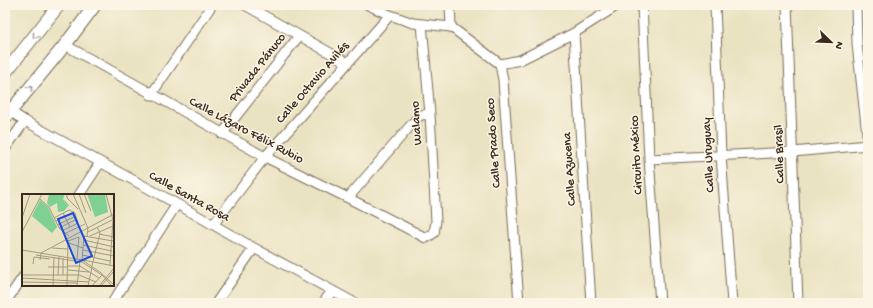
<svg xmlns="http://www.w3.org/2000/svg" width="873" height="308" viewBox="0 0 873 308" font-family="'Gochi Hand',sans-serif">
  <style>
    .lines { fill: none; stroke-linecap: round; stroke-linejoin: round }
    .street-casing { stroke: #786b57; stroke-width: 11 }
    .secondary-casing { stroke: #786b57; stroke-width: 14 }
    .street { stroke: #fff; stroke-width: 9 }
    .secondary { stroke: #fff; stroke-width: 12 }
    .oneway { stroke: #a79f9a }
    .labels { text-anchor: middle; dominant-baseline: central; stroke-width: 3; stroke-linejoin: round; paint-order: stroke }
    .street-label { font-size: 13px; fill: #3b2a1e; stroke: #fcf5e5 }
    .inset-road { fill: none; stroke: #a49980; stroke-width: 1 }
    .view { fill: #1d4ed8; fill-opacity: 0.15; stroke: #1d4ed8; stroke-width: 2 }
    .inset-edge { fill: none; stroke: #3b2a1e; stroke-width: 2 }
  </style>
  <rect width="100%" height="100%" fill="#fcf5e5"/>
  <filter id="ink" filterUnits="userSpaceOnUse"><feTurbulence type="fractalNoise" baseFrequency=".025" numOctaves="2"/><feDisplacementMap in="SourceGraphic" scale="8" xChannelSelector="R" yChannelSelector="G"/><feConvolveMatrix kernelMatrix="1 2 1 2 8 2 1 2 1" color-interpolation-filters="sRGB"/></filter>
  <filter id="wash" filterUnits="userSpaceOnUse"><feTurbulence type="fractalNoise" baseFrequency=".012" numOctaves="4" result="noise"/><feDisplacementMap in="SourceGraphic" scale="16" xChannelSelector="R" yChannelSelector="G"/><feGaussianBlur stdDeviation="0.9" result="paint"/><feColorMatrix in="noise" values="0 0 0 0 0 0 0 0 0 0 0 0 0 0 0 0 0 1.4 0 .05"/><feComposite in="paint" operator="in"/></filter>
  <g filter="url(#wash)">
    <rect width="100%" height="100%" fill="#eae3c2"/>
  </g>
  <g filter="url(#ink)">
    <g class="lines">
      <g class="street-casing">
        <path id="street" d="M 245,5 L 348,63
          M 368,5 L 390,15 L 413,23 L 451,27
          M 450,5 L 451,27
          M 642,5 L 649,159 L 660,303
          M 715,5 L 721,155 L 732,303
          M 787,5 L 798,303
          M 856,5 L 857,44 L 868,143
          M 451,27 L 500,64 L 503,80 L 519,303
          M 574,33 L 591,303
          M 65,45 L 265,157 L 348,198 L 426,238 L 434,233 L 436,221 L 430,114 L 422,24
          M 500,64 L 520,60 L 574,33 L 618,5
          M 151,95 L 212,5
          M 11,112 L 25,121 L 177,204 L 254,248 L 355,303
          M 222,134 L 299,36
          M 5,149 L 25,121
          M 649,159 L 793,152 L 868,145
          M 79,195 L 100,163
          M 348,198 L 417,118 L 421,115 L 430,114
          M 213,225 L 265,157 L 390,15
          M 5,303 L 23,277
          M 112,303 L 177,204
          M 216,303 L 254,248
          M 323,303 L 332,291"/>
      </g>
      <g class="secondary-casing">
        <path id="secondary" d="M 5,73 L 59,5
          M 5,118 L 65,45 L 95,5"/>
      </g>
      <use href="#street" class="street"/>
      <use href="#secondary" class="secondary"/>
    </g>
    <defs><path id="oneway-chevron" d="M-2-3.5L2.5 0L-2 3.5" fill="none" stroke-width="1.6" stroke-linecap="round" stroke-linejoin="round"/></defs>
    <g class="oneway">
      <use href="#oneway-chevron" transform="translate(35 36) rotate(129)"/>
      <use href="#oneway-chevron" transform="translate(30 88) rotate(-51)"/>
    </g>
  </g>
  <g class="labels">
    <g class="street-label">
      <text transform="translate(258 68) rotate(-52)">Privada Pánuco</text>
      <text transform="translate(313 83) rotate(-49)">Calle Octavio Avilés</text>
      <text transform="translate(417 123) rotate(-94)">Walamo</text>
      <text transform="translate(246 131) rotate(28)">Calle Lázaro Félix Rubio</text>
      <text transform="translate(494 143) rotate(-94)">Calle Prado Seco</text>
      <text transform="translate(780 154) rotate(-92)">Calle Brasil</text>
      <text transform="translate(637 155) rotate(-93)">Circuito México</text>
      <text transform="translate(709 155) rotate(-93)">Calle Uruguay</text>
      <text transform="translate(570 169) rotate(-94)">Calle Azucena</text>
      <text transform="translate(189 197) rotate(29)">Calle Santa Rosa</text>
    </g>
  </g>
  <g transform="translate(22 194)">
    <rect width="92" height="92" fill="#eae3c2"/>
    <path d="M 27,0 L 43,0 L 41,5 L 47,11 L 42,17 L 36,18 L 35,9 L 28,13 L 25,9 ZM 65,0 L 83,0 L 86,18 L 73,23 ZM 18,6 L 26,13 L 35,33 L 30,39 L 10,22 Z" fill="#7ed193"/>
    <path class="inset-road" d="M 45,0 L 45,4 L 56,15M 51,0 L 66,34 L 65,42M 57,0 L 64,19M 62,0 L 69,17M 84,0 L 91,26 L 88,71M 18,5 L 27,13 L 37,34 L 47,42M 41,19 L 48,33M 0,24 L 8,0M 32,24 L 47,16 L 53,19 L 56,29 L 40,37M 34,27 L 52,18M 35,31 L 54,22M 37,34 L 55,25M 0,38 L 20,0M 66,38 L 90,26M 44,39 L 63,30M 77,40 L 92,43M 68,42 L 91,32M 62,46 L 92,53M 46,47 L 57,43 L 55,65M 47,49 L 61,54M 61,51 L 90,57M 30,54 L 46,55M 0,56 L 60,66 L 78,78 L 92,91M 61,56 L 92,62M 14,61 L 60,68 L 80,81 L 90,92M 60,61 L 88,67M 18,66 L 19,59 L 92,20M 60,66 L 62,42 L 91,47M 61,66 L 92,72M 11,70 L 12,63 L 28,65M 45,72 L 58,72 L 77,84M 70,72 L 78,39 L 75,33M 26,73 L 46,73M 46,76 L 67,78M 0,81 L 57,81 L 74,88M 36,81 L 37,63M 41,81 L 41,64M 0,84 L 67,88M 0,88 L 55,89M 31,92 L 32,63M 45,92 L 46,46M 55,92 L 58,67M 66,92 L 70,73M 70,92 L 80,81M 77,92 L 92,74M 79,92 L 92,77"/>
    <path class="view" d="M 51,19 L 70,62 L 54,69 L 36,25 Z"/>
    <rect width="92" height="92" class="inset-edge"/>
  </g>
  <rect width="873" height="308" fill="none" stroke="#fcf5e5" stroke-width="20"/>
  <g transform="translate(831 42) rotate(113)" stroke="#fcf5e5" stroke-width="3" paint-order="stroke">
  <path d="M0-3L7 15L0 10L-7 15Z" fill="#3b2a1e"/>
  <text y="-6" font-size="11" font-weight="bold" text-anchor="middle" fill="#3b2a1e">N</text>
  </g>
</svg>
